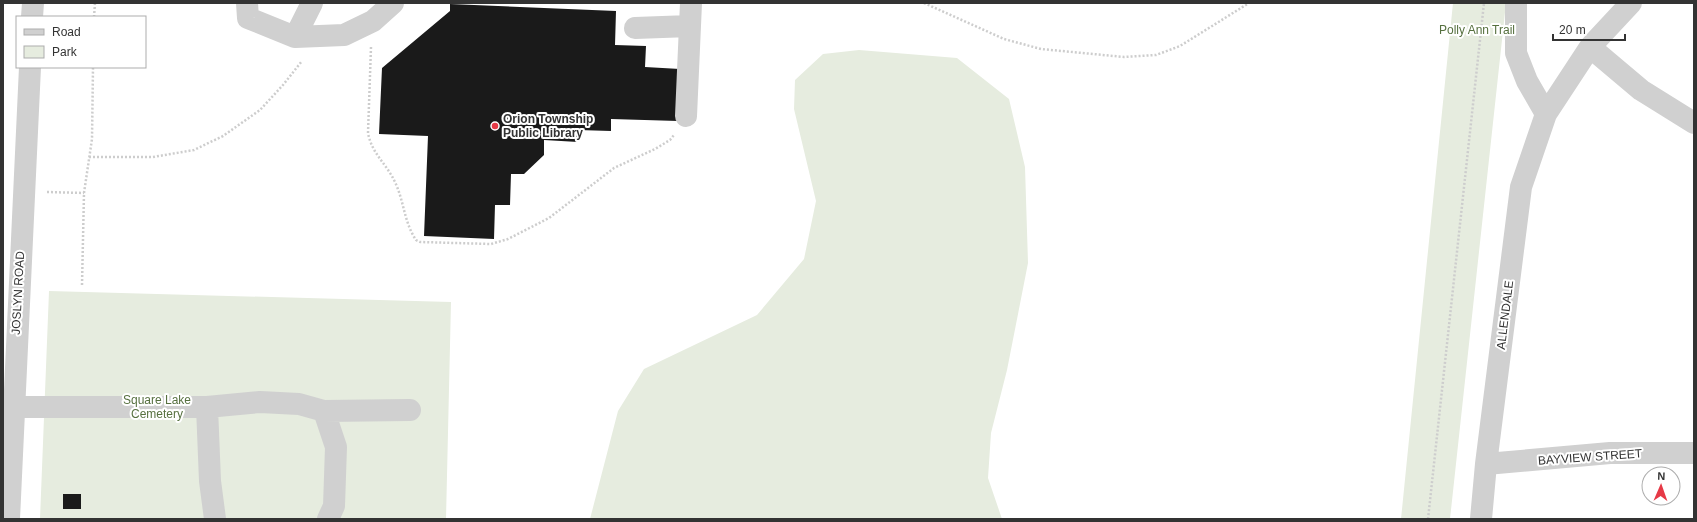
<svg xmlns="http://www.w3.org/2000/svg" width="1697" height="522" viewBox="0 0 1697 522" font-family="Helvetica,sans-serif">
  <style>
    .green { fill: #e6ecdf }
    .building { fill: #1a1a1a }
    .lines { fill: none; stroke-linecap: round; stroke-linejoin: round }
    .path { stroke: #cdcdcd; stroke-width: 2.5; stroke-dasharray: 2 2; stroke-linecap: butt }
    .minor { stroke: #d0d0d0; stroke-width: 22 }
    .poi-dot { fill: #e63946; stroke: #fff; stroke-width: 1.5 }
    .labels { text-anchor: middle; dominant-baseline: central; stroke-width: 4; stroke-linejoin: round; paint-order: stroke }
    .park-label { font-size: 12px; fill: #56703f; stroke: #fff }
    .poi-label { font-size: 12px; font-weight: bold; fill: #333; stroke: #fff; text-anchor: start }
    .street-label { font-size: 12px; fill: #333; stroke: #fff }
  </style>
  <rect width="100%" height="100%" fill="#fff"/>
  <path class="green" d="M 1453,3 L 1506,3 L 1450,519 L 1401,519 Z
    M 859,50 L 957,58 L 1009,99 L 1025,167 L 1028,263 L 1007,370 L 991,433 L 988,478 L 1002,519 L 590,519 L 618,411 L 644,369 L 757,315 L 804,259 L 816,201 L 794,109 L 795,80 L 823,54 Z
    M 49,291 L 451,302 L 446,519 L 40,519 Z"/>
  <path class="building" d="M 450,4 L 616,11 L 615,45 L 646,46 L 645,67 L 680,69 L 678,121 L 611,119 L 611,131 L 578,130 L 578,142 L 544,140 L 544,155 L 524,174 L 511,174 L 510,205 L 495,205 L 494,239 L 424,236 L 428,136 L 379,134 L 382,68 L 450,11 Z
    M 63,494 L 81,494 L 81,509 L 63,509 Z"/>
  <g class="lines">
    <path class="path" d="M 924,3 L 1004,39 L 1041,49 L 1124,57 L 1156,55 L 1180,46 L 1249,3
      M 94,17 L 95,3
      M 371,47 L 368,133 C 372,154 386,163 395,182 C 404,201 404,222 416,240 L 420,242 L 491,244 L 508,239 L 549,218 L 614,168 L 655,149 L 670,140 L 674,135
      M 89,157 L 153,157 L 194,150 L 223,136 L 260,110 L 283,85 L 302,61
      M 47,192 L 84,193
      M 82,285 L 84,193 L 92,139 L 93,67
      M 1428,519 L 1484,3"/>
    <path class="minor" d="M 247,3 L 248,18 L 295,37 L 344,35 L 373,21 L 393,3
      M 1516,3 L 1516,53 L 1527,81 L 1546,114
      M 32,17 L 33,3
      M 635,28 L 690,26
      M 295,37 L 312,3
      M 1590,47 L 1641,90 L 1694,123
      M 686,116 L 691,3
      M 13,407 L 207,407 L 260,402 L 299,404 L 324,411 L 336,447 L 334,506 L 328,519
      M 207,407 L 210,481 L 215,519
      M 324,411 L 410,410
      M 1486,464 L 1610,453 L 1694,453
      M 9,519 L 30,67
      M 1481,519 L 1486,464 L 1521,187 L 1546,114 L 1590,47 L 1631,3"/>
  </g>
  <circle class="poi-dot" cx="495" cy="126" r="4"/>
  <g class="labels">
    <g class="park-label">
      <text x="1477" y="30">Polly Ann Trail</text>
      <text x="157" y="400">Square Lake<tspan x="157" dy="14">Cemetery</tspan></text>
    </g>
    <g class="poi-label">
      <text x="503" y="119">Orion Township<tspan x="503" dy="14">Public Library</tspan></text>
    </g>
    <g class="street-label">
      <text transform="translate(18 293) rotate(-87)">JOSLYN ROAD</text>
      <text transform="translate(1505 315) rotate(-83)">ALLENDALE</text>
      <text transform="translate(1590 457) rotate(-4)">BAYVIEW STREET</text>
    </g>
  </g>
  <rect width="1697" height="522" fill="none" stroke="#333333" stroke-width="8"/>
  <rect x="16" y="16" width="130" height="52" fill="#ffffff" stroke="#adadad"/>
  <rect x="24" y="29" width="20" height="6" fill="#d0d0d0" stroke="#adadad"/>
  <text x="52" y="36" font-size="12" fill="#333333">Road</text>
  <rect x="24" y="46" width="20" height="12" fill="#e6ecdf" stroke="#adadad"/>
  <text x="52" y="56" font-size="12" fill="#333333">Park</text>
  <g transform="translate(1661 486) rotate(2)"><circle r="19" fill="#ffffff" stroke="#adadad"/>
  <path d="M0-3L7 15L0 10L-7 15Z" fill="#e63946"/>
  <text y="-6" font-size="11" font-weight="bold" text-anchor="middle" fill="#333333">N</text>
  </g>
  <path d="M1553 34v6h72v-6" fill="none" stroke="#333333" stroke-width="2"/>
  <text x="1559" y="34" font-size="12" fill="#333333" stroke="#ffffff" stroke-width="3" paint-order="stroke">20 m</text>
</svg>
